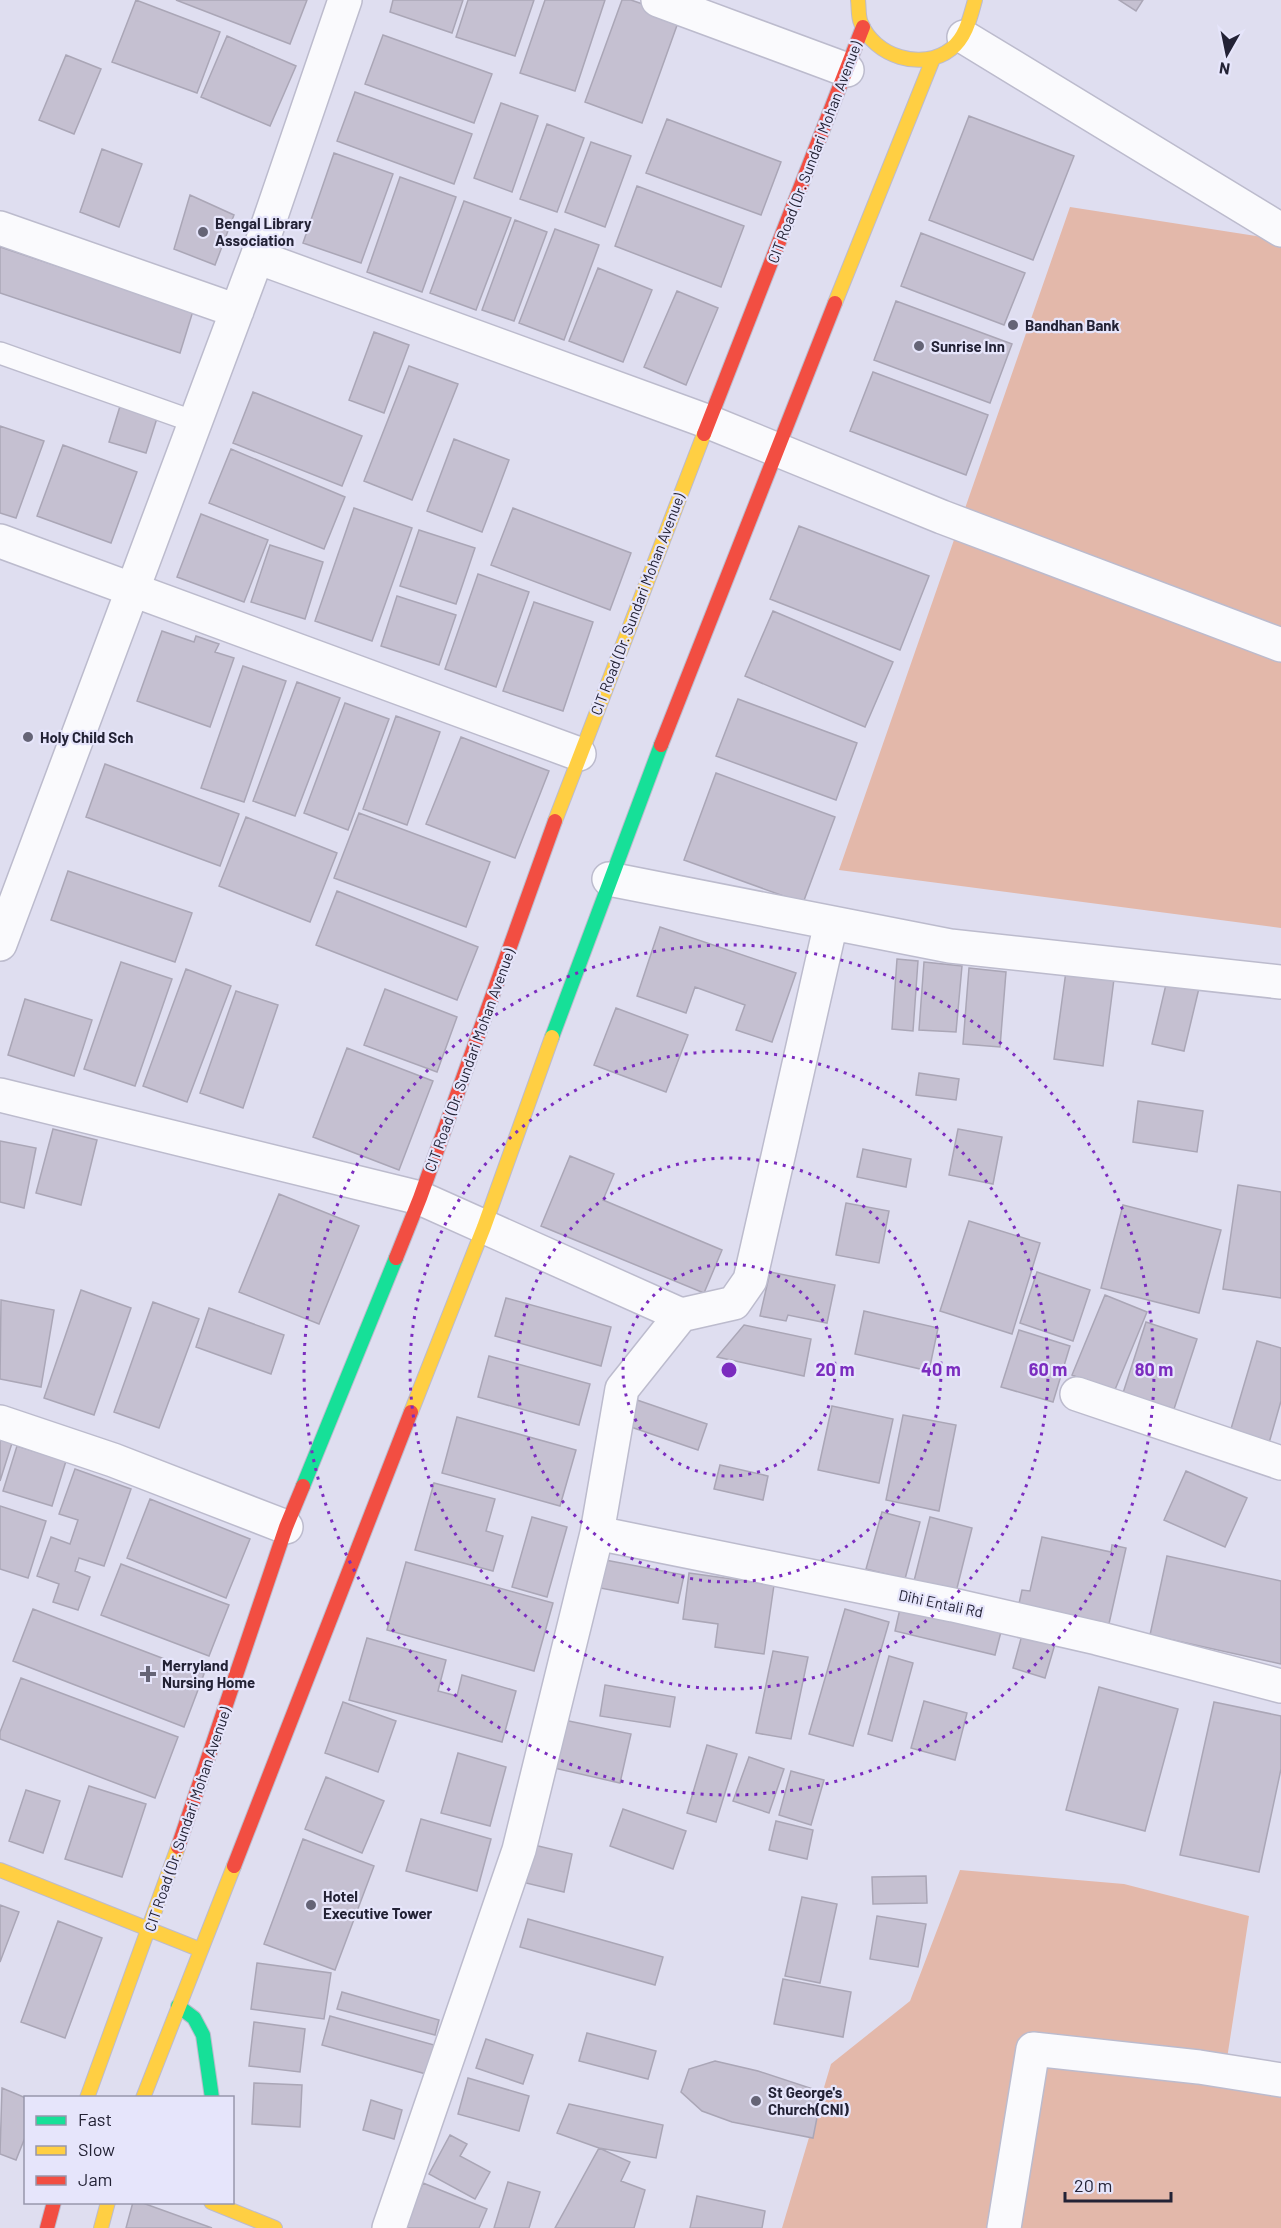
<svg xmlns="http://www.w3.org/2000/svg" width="1281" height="2228" viewBox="0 0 1281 2228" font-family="Barlow,sans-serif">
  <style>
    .green { fill: #e3b8aa }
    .building { fill: #c5c0d1; stroke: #aaa6b6; stroke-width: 1.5 }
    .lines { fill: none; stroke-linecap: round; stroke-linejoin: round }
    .lane-casing { stroke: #bcbbcd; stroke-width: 24 }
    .street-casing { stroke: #bcbbcd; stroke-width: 36 }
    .fast-casing { stroke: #bcbbcd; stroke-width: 16 }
    .slow-casing { stroke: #bcbbcd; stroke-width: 16 }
    .jam-casing { stroke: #bcbbcd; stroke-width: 16 }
    .lane { stroke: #fafafd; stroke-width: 21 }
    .street { stroke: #fafafd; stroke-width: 33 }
    .fast { stroke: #16e098; stroke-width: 14 }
    .slow { stroke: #ffcf43; stroke-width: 14 }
    .jam { stroke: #f24e42; stroke-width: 14 }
    .ring { fill: none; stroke: #7b2cbf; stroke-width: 3; stroke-dasharray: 3 6 }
    .poi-dot { fill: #656476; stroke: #e6e5fb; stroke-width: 2 }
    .labels { text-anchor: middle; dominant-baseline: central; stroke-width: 4.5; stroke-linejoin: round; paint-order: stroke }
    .street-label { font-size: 15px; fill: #232235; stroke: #e6e5fb }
    .poi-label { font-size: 15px; font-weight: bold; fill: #232235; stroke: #e6e5fb; text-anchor: start }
    .centre { fill: #7b2cbf; stroke: #e6e5fb; stroke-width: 3 }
    .ring-label { font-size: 18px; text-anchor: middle; font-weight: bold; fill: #7b2cbf; stroke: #e6e5fb; stroke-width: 4.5; stroke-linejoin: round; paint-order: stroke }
  </style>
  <rect width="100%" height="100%" fill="#dfdef0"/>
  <path class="green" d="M 1070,207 L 1281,240 L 1281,928 L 839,870 Z
    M 960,1870 L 1124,1884 L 1249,1916 L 1226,2065 L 1281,2068 L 1281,2228 L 782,2228 L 831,2064 L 910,2001 Z"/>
  <path class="building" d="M 136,0 L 220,32 L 197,93 L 112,62 Z
    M 176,0 L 307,0 L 290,44 Z
    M 393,0 L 463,0 L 452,33 L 390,12 Z
    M 468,0 L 534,0 L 515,56 L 456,37 Z
    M 545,0 L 605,0 L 575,91 L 520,73 Z
    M 622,0 L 631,0 L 680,17 L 642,123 L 585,102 Z
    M 1119,0 L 1143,0 L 1136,11 Z
    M 383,35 L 492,74 L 474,123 L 365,84 Z
    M 227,36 L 296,66 L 270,126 L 201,97 Z
    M 66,55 L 101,69 L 74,134 L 39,120 Z
    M 355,92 L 472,134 L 454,184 L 337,141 Z
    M 501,103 L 538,116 L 512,192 L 474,178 Z
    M 969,116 L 1074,156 L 1033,260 L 929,220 Z
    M 667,119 L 781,162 L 761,215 L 646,173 Z
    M 547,124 L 584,138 L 557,212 L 520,199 Z
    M 591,142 L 631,156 L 605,227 L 565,212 Z
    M 102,149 L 142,164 L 119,227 L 80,212 Z
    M 334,153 L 393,174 L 361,263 L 303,243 Z
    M 400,177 L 456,197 L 422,292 L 367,272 Z
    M 637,186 L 744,226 L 721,287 L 615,246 Z
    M 190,195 L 234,215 L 215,265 L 174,249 Z
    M 464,201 L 511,218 L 476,310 L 430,293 Z
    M 515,220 L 547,232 L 514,321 L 482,310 Z
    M 555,229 L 599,245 L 564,340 L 519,323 Z
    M 921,233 L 1025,273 L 1004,325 L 901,286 Z
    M 0,247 L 193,311 L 180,353 L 0,293 Z
    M 598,268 L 652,290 L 623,362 L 569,341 Z
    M 677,291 L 718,308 L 686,385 L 644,367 Z
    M 896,301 L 1012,344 L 990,403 L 874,360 Z
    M 374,332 L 409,345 L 384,413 L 349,400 Z
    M 409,366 L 458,384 L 412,500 L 364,481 Z
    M 873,372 L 988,415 L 966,475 L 850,431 Z
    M 253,392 L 362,436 L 342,486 L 233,443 Z
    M 121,403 L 158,415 L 146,453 L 109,442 Z
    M 0,426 L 44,441 L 16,518 L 0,513 Z
    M 454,439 L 509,460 L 482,532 L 427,511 Z
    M 63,445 L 137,472 L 111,543 L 37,516 Z
    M 231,449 L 345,497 L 324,549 L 209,503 Z
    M 354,508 L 412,528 L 372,641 L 315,621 Z
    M 513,508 L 631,553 L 610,610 L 491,565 Z
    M 201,514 L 268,540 L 244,602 L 177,577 Z
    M 799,526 L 929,576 L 900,650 L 770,599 Z
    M 419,530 L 475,548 L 456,604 L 400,586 Z
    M 270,545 L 323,562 L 305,619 L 251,602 Z
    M 478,574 L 529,592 L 496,687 L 445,669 Z
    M 397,596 L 456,615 L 439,665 L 381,646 Z
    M 534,602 L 593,622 L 563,711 L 503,691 Z
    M 773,611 L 893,662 L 865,727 L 745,676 Z
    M 162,631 L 194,642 L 196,636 L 219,644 L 215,652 L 234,658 L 210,727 L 137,701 Z
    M 243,666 L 286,681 L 244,802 L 201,788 Z
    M 297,682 L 340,698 L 295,816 L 253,801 Z
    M 738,699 L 857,743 L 836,800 L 716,756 Z
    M 345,703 L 389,719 L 348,830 L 304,813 Z
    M 396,716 L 440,732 L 407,825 L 363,809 Z
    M 461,737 L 549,771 L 515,858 L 426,824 Z
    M 105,764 L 239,814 L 220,866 L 86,817 Z
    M 716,773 L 835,817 L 803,903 L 684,860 Z
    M 359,813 L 490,862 L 466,927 L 334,878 Z
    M 246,817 L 337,853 L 310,922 L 219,886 Z
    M 68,871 L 192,913 L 175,962 L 51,920 Z
    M 337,891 L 478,947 L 457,1000 L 316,945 Z
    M 660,927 L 796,973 L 772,1042 L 736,1030 L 745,1005 L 695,987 L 686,1013 L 637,996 Z
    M 897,959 L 918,961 L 913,1031 L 892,1029 Z
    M 121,962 L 172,979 L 135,1086 L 84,1069 Z
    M 924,962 L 962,966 L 956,1032 L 919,1030 Z
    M 1067,964 L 1115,971 L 1103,1066 L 1054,1059 Z
    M 969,968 L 1006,972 L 1000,1047 L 963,1044 Z
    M 186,969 L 231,986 L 187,1102 L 143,1086 Z
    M 1168,976 L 1200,984 L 1184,1051 L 1152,1044 Z
    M 385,989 L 457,1017 L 437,1072 L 364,1045 Z
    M 236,991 L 278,1005 L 243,1108 L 200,1093 Z
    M 25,999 L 92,1020 L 74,1076 L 8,1055 Z
    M 616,1008 L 688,1035 L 666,1092 L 594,1065 Z
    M 347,1048 L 433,1081 L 399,1170 L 313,1137 Z
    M 919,1073 L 959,1079 L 956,1100 L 916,1095 Z
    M 1138,1101 L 1203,1111 L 1197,1152 L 1133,1142 Z
    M 53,1129 L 97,1140 L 81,1205 L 36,1193 Z
    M 958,1129 L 1002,1137 L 993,1184 L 949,1175 Z
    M 0,1141 L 36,1148 L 24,1208 L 0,1202 Z
    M 863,1149 L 911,1159 L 906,1187 L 857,1177 Z
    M 570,1156 L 614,1174 L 603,1200 L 722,1250 L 704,1293 L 541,1226 Z
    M 1238,1185 L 1281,1192 L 1281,1298 L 1223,1289 Z
    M 279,1194 L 359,1226 L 319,1324 L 239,1292 Z
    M 846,1203 L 889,1211 L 879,1263 L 836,1255 Z
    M 1123,1205 L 1221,1230 L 1199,1313 L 1101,1288 Z
    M 969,1221 L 1040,1243 L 1012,1334 L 940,1311 Z
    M 770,1272 L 835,1285 L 827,1323 L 788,1315 L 786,1321 L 760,1316 Z
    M 1037,1272 L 1090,1290 L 1073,1341 L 1020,1323 Z
    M 81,1290 L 131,1308 L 94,1415 L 44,1398 Z
    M 1105,1295 L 1147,1312 L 1114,1392 L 1072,1375 Z
    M 506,1298 L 611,1327 L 601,1366 L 495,1336 Z
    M 1,1300 L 54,1310 L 41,1387 L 0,1379 Z
    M 153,1302 L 199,1319 L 159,1428 L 114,1412 Z
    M 209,1308 L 284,1335 L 271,1374 L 196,1347 Z
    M 864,1311 L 938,1328 L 929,1371 L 855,1354 Z
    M 1146,1322 L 1197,1339 L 1174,1409 L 1123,1393 Z
    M 744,1325 L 811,1339 L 804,1376 L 717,1357 Z
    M 1019,1330 L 1070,1346 L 1053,1402 L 1001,1387 Z
    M 1257,1341 L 1281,1348 L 1281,1401 L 1267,1450 L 1228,1439 Z
    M 489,1356 L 590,1384 L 579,1425 L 478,1397 Z
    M 637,1400 L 707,1424 L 698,1450 L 628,1426 Z
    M 832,1406 L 893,1419 L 879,1483 L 818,1470 Z
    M 903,1415 L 956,1425 L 939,1511 L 886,1500 Z
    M 457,1417 L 576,1450 L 560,1506 L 442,1473 Z
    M 0,1436 L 13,1440 L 0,1481 Z
    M 17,1446 L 66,1461 L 52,1506 L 3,1491 Z
    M 720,1465 L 768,1476 L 763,1500 L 714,1489 Z
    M 75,1469 L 131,1489 L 104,1566 L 79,1558 L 75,1571 L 90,1577 L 78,1610 L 53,1602 L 59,1584 L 37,1576 L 51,1537 L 70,1544 L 78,1520 L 59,1514 Z
    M 1186,1471 L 1247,1498 L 1225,1547 L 1164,1520 Z
    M 434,1483 L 495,1499 L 486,1531 L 503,1536 L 493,1571 L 415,1550 Z
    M 150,1499 L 250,1539 L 226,1598 L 127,1558 Z
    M 0,1506 L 46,1521 L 28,1578 L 0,1569 Z
    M 882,1512 L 920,1522 L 905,1579 L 866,1569 Z
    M 532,1517 L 567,1527 L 547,1597 L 512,1587 Z
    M 930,1517 L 972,1528 L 956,1592 L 914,1581 Z
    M 1042,1537 L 1111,1552 L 1112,1545 L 1126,1548 L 1108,1628 L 1018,1608 L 1022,1590 L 1030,1591 Z
    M 1167,1556 L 1281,1581 L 1281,1664 L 1150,1635 Z
    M 600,1559 L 684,1575 L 678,1603 L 595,1587 Z
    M 406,1562 L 553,1603 L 534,1671 L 387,1630 Z
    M 121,1564 L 229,1605 L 209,1656 L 101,1615 Z
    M 689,1573 L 774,1585 L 764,1654 L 715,1647 L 718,1624 L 683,1619 Z
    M 902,1600 L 1003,1624 L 995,1655 L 895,1631 Z
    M 33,1609 L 204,1674 L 184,1727 L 13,1661 Z
    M 845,1609 L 889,1622 L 853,1746 L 809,1734 Z
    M 1022,1635 L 1055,1644 L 1045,1678 L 1013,1668 Z
    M 367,1638 L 446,1660 L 438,1691 L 457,1696 L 462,1675 L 516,1691 L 502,1742 L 349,1700 Z
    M 773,1651 L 808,1657 L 791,1739 L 756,1733 Z
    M 889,1656 L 913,1663 L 892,1741 L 868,1734 Z
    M 21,1678 L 178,1737 L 155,1798 L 0,1739 L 0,1732 Z
    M 605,1685 L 675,1697 L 670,1727 L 600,1716 Z
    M 1099,1687 L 1178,1709 L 1145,1831 L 1066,1810 Z
    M 924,1701 L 967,1713 L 955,1760 L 911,1748 Z
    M 343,1702 L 396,1721 L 378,1772 L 325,1753 Z
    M 1214,1702 L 1281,1716 L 1281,1769 L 1259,1872 L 1180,1855 Z
    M 564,1720 L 631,1734 L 620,1783 L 554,1768 Z
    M 707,1745 L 737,1754 L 716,1822 L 687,1813 Z
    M 458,1753 L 506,1767 L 490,1826 L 441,1813 Z
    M 749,1757 L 784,1769 L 769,1813 L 733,1801 Z
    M 791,1771 L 824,1780 L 811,1825 L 779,1815 Z
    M 326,1777 L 384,1801 L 362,1853 L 305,1829 Z
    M 89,1786 L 146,1804 L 122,1877 L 65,1859 Z
    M 26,1790 L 60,1801 L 43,1853 L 9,1841 Z
    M 623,1809 L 686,1831 L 673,1869 L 610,1846 Z
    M 421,1819 L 491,1839 L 477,1891 L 406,1871 Z
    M 776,1821 L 813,1830 L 807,1859 L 769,1850 Z
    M 303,1839 L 374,1866 L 335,1970 L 264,1944 Z
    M 534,1845 L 572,1854 L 564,1892 L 526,1883 Z
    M 926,1876 L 927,1903 L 873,1904 L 872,1877 Z
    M 802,1897 L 837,1904 L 820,1983 L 785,1976 Z
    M 0,1905 L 19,1912 L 0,1962 Z
    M 877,1916 L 926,1924 L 918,1967 L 870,1959 Z
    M 528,1919 L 663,1957 L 655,1985 L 520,1947 Z
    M 58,1921 L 102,1938 L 65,2038 L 21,2022 Z
    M 257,1963 L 331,1973 L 324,2019 L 251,2009 Z
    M 783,1979 L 851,1992 L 843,2037 L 774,2024 Z
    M 342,1992 L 439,2020 L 435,2035 L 337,2009 Z
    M 330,2016 L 434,2045 L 426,2074 L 322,2045 Z
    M 254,2022 L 305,2029 L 300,2072 L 249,2066 Z
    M 587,2033 L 656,2051 L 648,2079 L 579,2061 Z
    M 486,2039 L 533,2055 L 523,2084 L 476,2068 Z
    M 715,2061 L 758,2071 L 822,2092 L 813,2138 L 732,2122 L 702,2111 L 681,2092 L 689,2069 Z
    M 468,2078 L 529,2096 L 519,2131 L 458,2114 Z
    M 254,2083 L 302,2085 L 300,2127 L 252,2124 Z
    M 2,2088 L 26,2098 L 26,2135 L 16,2160 L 0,2154 Z
    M 371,2100 L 402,2110 L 394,2139 L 363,2130 Z
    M 569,2104 L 663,2125 L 656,2158 L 599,2148 L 557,2133 Z
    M 450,2135 L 467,2144 L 460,2156 L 490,2172 L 475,2199 L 429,2174 Z
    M 599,2148 L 630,2162 L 621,2181 L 645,2190 L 634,2228 L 555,2228 Z
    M 508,2182 L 540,2192 L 529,2228 L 494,2228 Z
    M 423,2183 L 487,2209 L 479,2228 L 404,2228 Z
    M 697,2196 L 765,2211 L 762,2228 L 690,2228 Z
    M 133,2202 L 140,2202 L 212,2228 L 126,2228 Z"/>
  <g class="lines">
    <g class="lane-casing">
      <path id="lane" d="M 0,353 L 195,422"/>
    </g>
    <g class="street-casing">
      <path id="street" d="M 658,0 L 847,70
        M 964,37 L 1281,230
        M 0,228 L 237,311
        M 257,257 L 709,422 L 942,517 L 1281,645
        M 0,541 L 579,754
        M 609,879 L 950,946 L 1281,982
        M 0,944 L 257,257 L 345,0
        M 0,1095 L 420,1198 L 681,1315 L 622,1389 L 597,1533 L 519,1850 L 389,2228
        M 681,1315 L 734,1303 L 750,1280 L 831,923
        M 1077,1394 L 1281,1463
        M 0,1422 L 113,1460 L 286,1527
        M 597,1533 L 953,1605 L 1097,1638 L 1281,1686
        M 1004,2228 L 1033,2049 L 1199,2067 L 1281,2080"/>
    </g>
    <g class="fast-casing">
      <path id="fast" d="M 552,1037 L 661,745
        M 303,1486 L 396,1258
        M 178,2006 L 194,2018 L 203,2035 L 212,2098"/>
    </g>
    <g class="slow-casing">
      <path id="slow" d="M 858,0 C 859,7 858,17 861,23 C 874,56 922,72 951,49 C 966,37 970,18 975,0
        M 835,303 L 933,59
        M 555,821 L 704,434
        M 411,1412 L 484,1227 L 552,1037
        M 0,1870 L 201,1950
        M 87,2098 L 178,1847
        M 143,2098 L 234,1866
        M 211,2202 L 275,2228
        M 101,2228 L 108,2202"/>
    </g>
    <g class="jam-casing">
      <path id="jam" d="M 704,434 L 863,27
        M 661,745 L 835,303
        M 396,1258 L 420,1198 L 555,821
        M 178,1847 L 286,1527 L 303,1486
        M 234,1866 L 411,1412
        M 47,2228 L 54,2202"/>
    </g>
    <use href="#lane" class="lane"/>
    <use href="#street" class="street"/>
    <use href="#fast" class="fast"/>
    <use href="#slow" class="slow"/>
    <use href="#jam" class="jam"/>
  </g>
  <g class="ring">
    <circle cx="729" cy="1370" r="106"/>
    <circle cx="729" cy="1370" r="212"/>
    <circle cx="729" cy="1370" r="319"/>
    <circle cx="729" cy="1370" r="425"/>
  </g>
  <g class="poi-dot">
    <circle cx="203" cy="232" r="6"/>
    <circle cx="1013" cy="325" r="6"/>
    <circle cx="919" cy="346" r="6"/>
    <circle cx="28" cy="737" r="6"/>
    <path d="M145 1665h6v6h6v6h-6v6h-6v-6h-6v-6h6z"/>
    <circle cx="311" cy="1905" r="6"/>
    <circle cx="756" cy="2101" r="6"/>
  </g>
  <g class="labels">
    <g class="street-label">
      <text transform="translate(814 152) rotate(-69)">CIT Road (Dr. Sundari Mohan Avenue)</text>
      <text transform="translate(637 604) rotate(-69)">CIT Road (Dr. Sundari Mohan Avenue)</text>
      <text transform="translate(469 1060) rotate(-70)">CIT Road (Dr. Sundari Mohan Avenue)</text>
      <text transform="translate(941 1603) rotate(12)">Dihi Entali Rd</text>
      <text transform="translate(187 1819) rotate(-71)">CIT Road (Dr. Sundari Mohan Avenue)</text>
    </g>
    <g class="poi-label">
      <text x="215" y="223">Bengal Library<tspan x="215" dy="17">Association</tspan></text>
      <text x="1025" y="325">Bandhan Bank</text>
      <text x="931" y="346">Sunrise Inn</text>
      <text x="40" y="737">Holy Child Sch</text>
      <text x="162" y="1665">Merryland<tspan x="162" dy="17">Nursing Home</tspan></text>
      <text x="323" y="1896">Hotel<tspan x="323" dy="17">Executive Tower</tspan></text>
      <text x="768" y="2092">St George's<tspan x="768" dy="17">Church(CNI)</tspan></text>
    </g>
  </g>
  <circle cx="729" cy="1370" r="9" class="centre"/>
  <g class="ring-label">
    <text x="835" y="1376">20 m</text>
    <text x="941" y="1376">40 m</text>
    <text x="1048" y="1376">60 m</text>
    <text x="1154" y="1376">80 m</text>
  </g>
  <rect x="24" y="2096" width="210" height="108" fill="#e6e5fb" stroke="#9897ac" stroke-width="1.5"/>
  <rect x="36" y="2116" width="30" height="9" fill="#16e098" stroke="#9897ac" stroke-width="1.5"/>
  <text x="78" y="2126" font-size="18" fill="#232235">Fast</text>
  <rect x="36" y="2146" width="30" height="9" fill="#ffcf43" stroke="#9897ac" stroke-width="1.5"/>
  <text x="78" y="2156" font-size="18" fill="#232235">Slow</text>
  <rect x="36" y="2176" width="30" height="9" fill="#f24e42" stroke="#9897ac" stroke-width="1.5"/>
  <text x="78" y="2186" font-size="18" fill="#232235">Jam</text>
  <g transform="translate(1227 54) rotate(189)" stroke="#e6e5fb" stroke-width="4.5" paint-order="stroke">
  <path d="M0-4.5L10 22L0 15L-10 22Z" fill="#232235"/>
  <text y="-9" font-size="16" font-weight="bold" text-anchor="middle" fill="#232235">N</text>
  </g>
  <path d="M1065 2192v9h106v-9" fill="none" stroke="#232235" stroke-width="3"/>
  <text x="1074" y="2192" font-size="18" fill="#232235" stroke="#e6e5fb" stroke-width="4.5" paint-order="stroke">20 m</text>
</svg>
